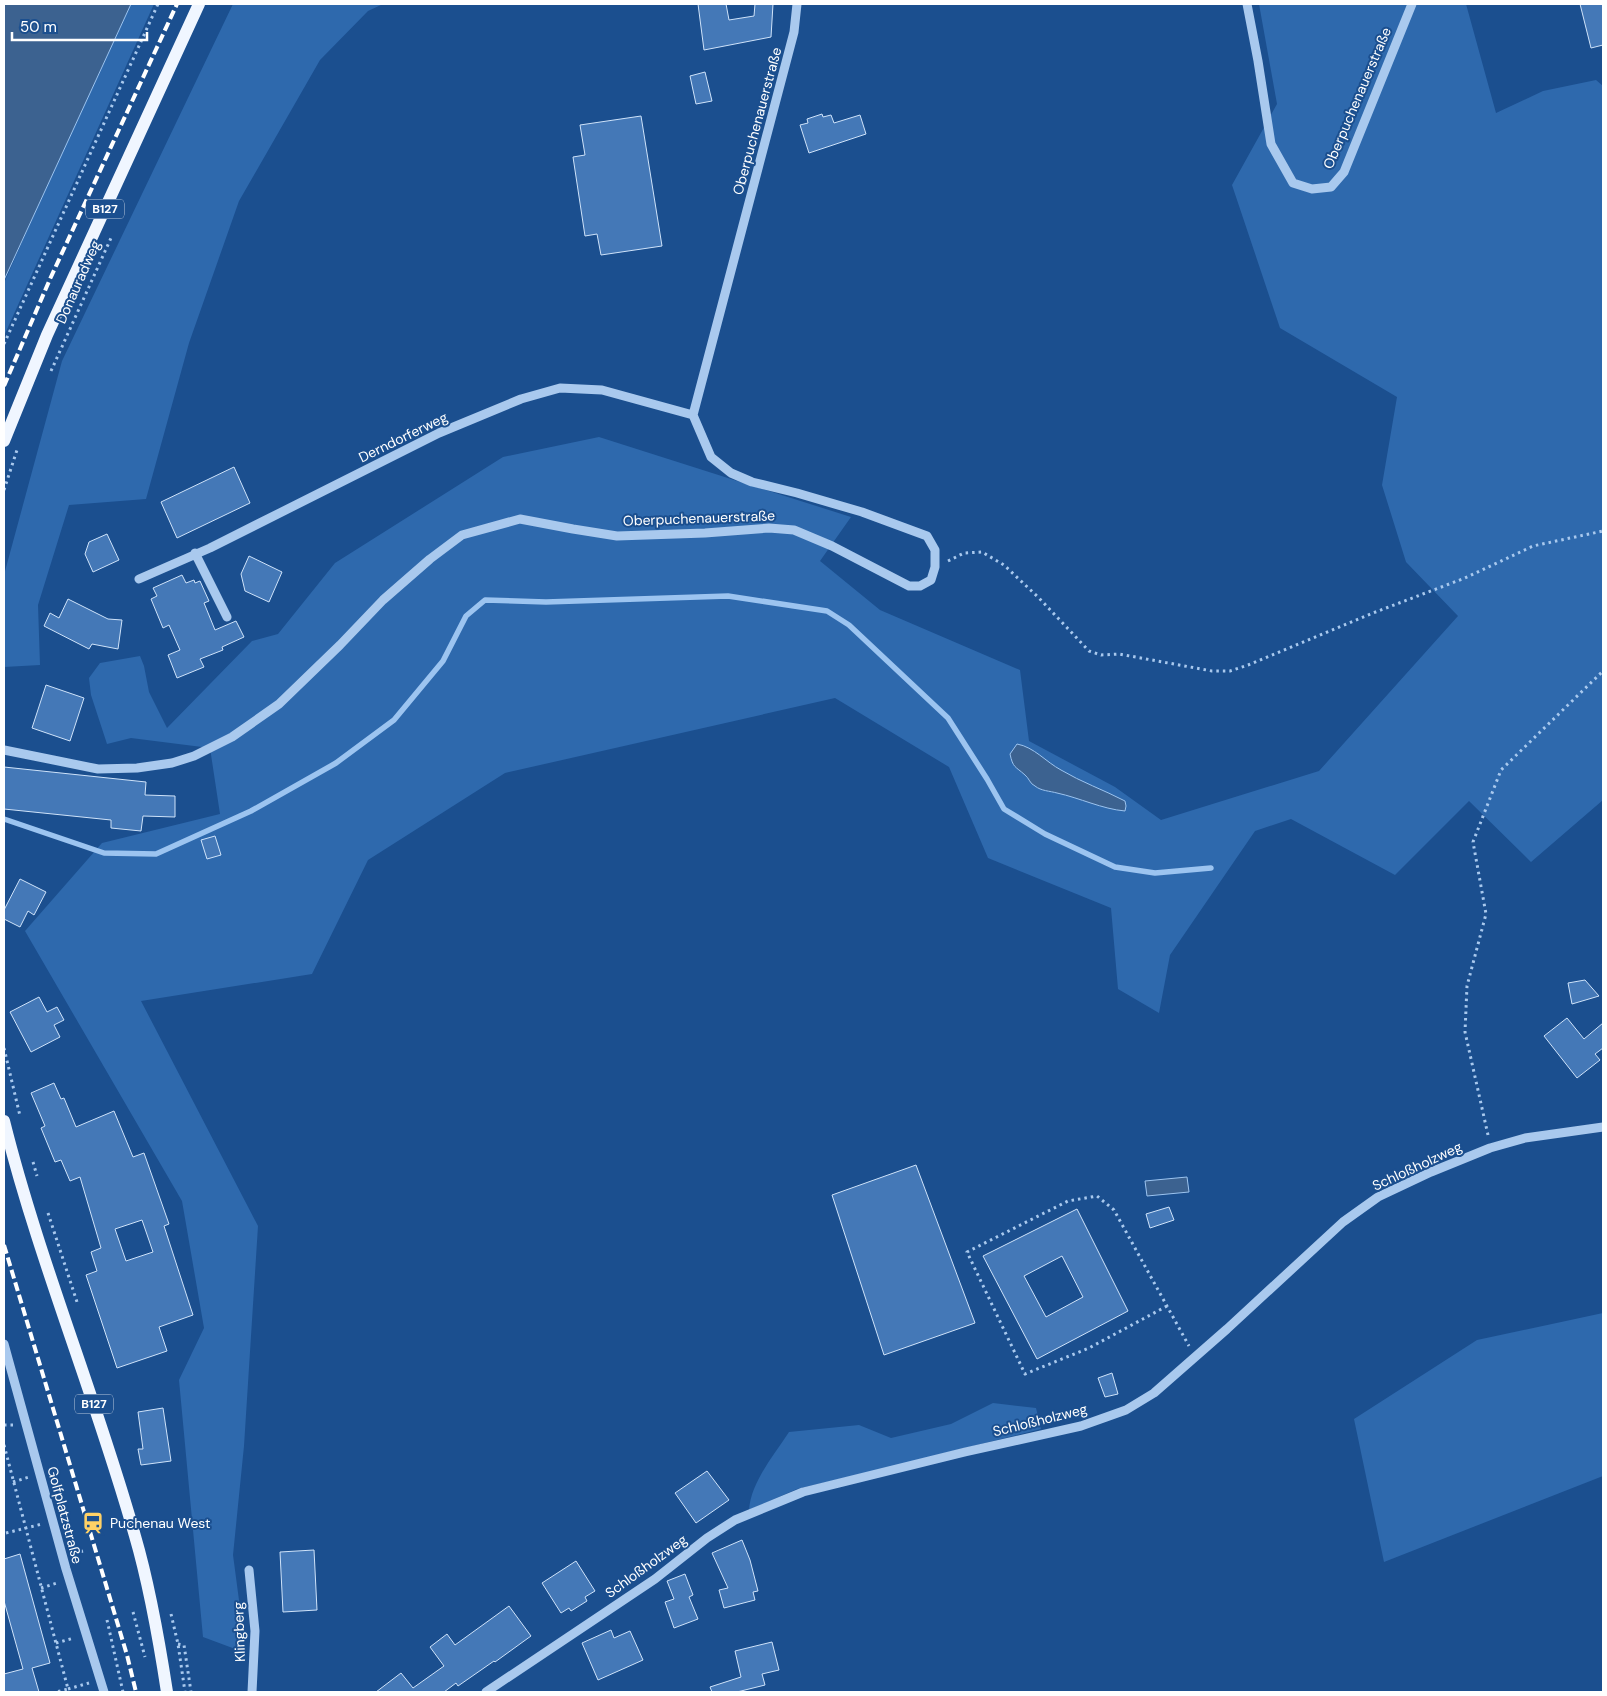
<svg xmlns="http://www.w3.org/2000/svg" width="1607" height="1696" viewBox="0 0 1607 1696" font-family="'DM Sans',sans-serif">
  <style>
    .green { fill: #2e69ad }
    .water { fill: #3c6290; stroke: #9cc4f0 }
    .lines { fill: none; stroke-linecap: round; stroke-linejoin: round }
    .stream { stroke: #9cc4f0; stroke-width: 5.5 }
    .building { fill: #4478b7; stroke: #cfe3fa; fill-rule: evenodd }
    .path { stroke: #a9c9ee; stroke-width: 3; stroke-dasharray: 2.5 4; stroke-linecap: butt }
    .minor { stroke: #a9c9ee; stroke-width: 9 }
    .major { stroke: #f0f6ff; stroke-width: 12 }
    .rail { stroke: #fff; stroke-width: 4; stroke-dasharray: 9 4; stroke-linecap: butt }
    .labels { text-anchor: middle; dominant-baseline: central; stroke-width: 4; stroke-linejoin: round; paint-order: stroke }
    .shield { fill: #1b4f8f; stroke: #bbcadd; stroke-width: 1 }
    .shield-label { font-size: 12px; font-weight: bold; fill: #fff }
    .street-label { font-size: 14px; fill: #fff; stroke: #1b4f8f }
    .poi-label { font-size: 14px; fill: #fff; stroke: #1b4f8f; text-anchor: start }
  </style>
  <rect width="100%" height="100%" fill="#1b4f8f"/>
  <path class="green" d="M 131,4 L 154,4 L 4,336 L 4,283 L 41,199 Z
    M 233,4 L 383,4 L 368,11 L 320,60 L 239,201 L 189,343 L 146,499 L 69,505 L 38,605 L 40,665 L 4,667 L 4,575 L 62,361 Z
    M 1259,4 L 1466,4 L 1496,113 L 1543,91 L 1596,80 L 1603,86 L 1603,800 L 1531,862 L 1469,801 L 1395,875 L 1291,819 L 1255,831 L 1170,955 L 1159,1013 L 1118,989 L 1111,908 L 988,858 L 949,767 L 835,698 L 505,773 L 368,860 L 312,974 L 141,1001 L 258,1226 L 244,1446 L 233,1555 L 246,1653 L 203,1637 L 179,1380 L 204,1328 L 182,1201 L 25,931 L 102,843 L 220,814 L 210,748 L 131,738 L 107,744 L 91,695 L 89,678 L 100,663 L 140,656 L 144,666 L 149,692 L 167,728 L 252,641 L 278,634 L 335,563 L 503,457 L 599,437 L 851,517 L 820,561 L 880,610 L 1020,670 L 1029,741 L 1115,787 L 1161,820 L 1319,771 L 1458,616 L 1406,562 L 1382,485 L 1397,397 L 1280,328 L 1232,185 L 1277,104 Z
    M 1603,1313 L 1603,1476 L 1384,1562 L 1354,1419 L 1477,1340 Z
    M 993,1403 L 1036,1408 L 1041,1429 L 869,1472 L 797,1489 L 749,1510 C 751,1482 774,1455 789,1432 L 859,1425 L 891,1438 L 951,1424 Z"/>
  <path class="water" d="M 4,4 L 131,4 L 4,280 Z
    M 1017,744 C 1034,747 1046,762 1061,770 C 1081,782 1104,790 1125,801 L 1126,806 L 1125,811 C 1102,809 1080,798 1057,793 C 1050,791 1041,791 1035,786 C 1030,784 1029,778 1025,775 C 1015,766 1013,768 1010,754 Z
    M 1187,1177 L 1189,1192 L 1147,1196 L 1145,1181 Z"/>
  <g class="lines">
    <path class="stream" d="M 4,819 L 104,853 L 156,854 L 251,811 L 336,763 L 394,720 L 443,661 L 466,616 L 485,600 L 546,602 L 728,596 L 827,611 L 849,625 L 948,718 L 987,779 L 1004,809 L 1045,834 L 1115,867 L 1155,873 L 1211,868"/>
  </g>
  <path class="building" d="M 698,4 L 726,4 L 729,20 L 754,16 L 755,4 L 773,4 L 771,37 L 704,50 Z
    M 1580,4 L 1603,4 L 1603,45 L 1591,48 Z
    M 705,72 L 712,101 L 696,104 L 690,76 Z
    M 822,114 L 823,117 L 831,115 L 834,123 L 860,115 L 866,134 L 809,153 L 800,125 L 808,123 L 807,119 Z
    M 641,116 L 662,246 L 601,255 L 597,234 L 585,236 L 573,157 L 585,155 L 580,125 Z
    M 234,467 L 250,503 L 177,538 L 161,502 Z
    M 107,534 L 119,560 L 93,572 L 85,554 L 89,542 Z
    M 249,556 L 282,572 L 269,602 L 245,591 L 241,574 Z
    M 182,575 L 186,583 L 194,580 L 195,583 L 200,581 L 209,601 L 204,603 L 215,630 L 236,621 L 244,637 L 222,647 L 223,650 L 200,659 L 204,667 L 177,678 L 168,655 L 180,650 L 169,625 L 163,628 L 151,599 L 157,596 L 153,588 Z
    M 68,599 L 108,619 L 122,620 L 118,649 L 92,644 L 89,649 L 44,626 L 50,613 L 59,618 Z
    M 46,685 L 84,698 L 70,741 L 32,728 Z
    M 4,767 L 146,782 L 145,795 L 175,796 L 175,817 L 143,816 L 141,831 L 111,828 L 111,820 L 4,809 Z
    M 215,836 L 221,855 L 207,859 L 201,840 Z
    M 20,879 L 46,892 L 34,915 L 28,911 L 20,927 L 4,919 L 4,910 Z
    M 1585,980 L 1599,996 L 1572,1004 L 1568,983 Z
    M 39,997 L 47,1012 L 57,1007 L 64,1020 L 54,1025 L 60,1037 L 31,1052 L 10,1012 Z
    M 1567,1018 L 1584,1039 L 1603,1023 L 1603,1048 L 1595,1054 L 1600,1060 L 1577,1078 L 1544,1036 Z
    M 54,1083 L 61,1099 L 64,1098 L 76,1127 L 114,1111 L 133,1157 L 144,1153 L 169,1224 L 164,1226 L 193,1315 L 159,1327 L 167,1351 L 117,1368 L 86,1275 L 97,1271 L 91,1252 L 101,1248 L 80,1177 L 70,1181 L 61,1160 L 55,1162 L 41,1128 L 45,1126 L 31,1093 ZM 142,1220 L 153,1252 L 126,1261 L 115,1229 Z
    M 916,1165 L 975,1323 L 884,1355 L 832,1195 Z
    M 1169,1207 L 1174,1220 L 1150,1228 L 1146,1214 Z
    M 1077,1209 L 1128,1311 L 1037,1359 L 983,1256 ZM 1062,1256 L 1083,1297 L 1046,1317 L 1024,1276 Z
    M 1112,1373 L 1118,1394 L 1105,1397 L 1098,1378 Z
    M 163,1408 L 171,1461 L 141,1465 L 138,1449 L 143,1449 L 138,1412 Z
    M 707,1471 L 729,1500 L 696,1523 L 675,1493 Z
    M 742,1540 L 750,1560 L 758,1591 L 753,1592 L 755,1600 L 724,1608 L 719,1590 L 728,1588 L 712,1553 Z
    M 314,1550 L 317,1610 L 283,1612 L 280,1552 Z
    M 20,1554 L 50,1663 L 32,1668 L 39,1692 L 4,1692 L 4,1674 L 23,1669 L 4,1601 L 4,1559 Z
    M 576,1561 L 595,1591 L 585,1597 L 587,1601 L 571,1611 L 569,1608 L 561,1613 L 542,1583 Z
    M 685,1574 L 693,1595 L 689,1597 L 698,1619 L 674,1628 L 665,1602 L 674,1599 L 667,1581 Z
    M 509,1606 L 531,1636 L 495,1662 L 494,1661 L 458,1686 L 456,1683 L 444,1692 L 376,1692 L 401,1673 L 413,1688 L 444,1666 L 430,1647 L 447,1634 L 455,1645 Z
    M 611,1630 L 614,1638 L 630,1631 L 643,1660 L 598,1680 L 582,1643 Z
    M 772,1642 L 779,1670 L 762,1674 L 765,1685 L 737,1692 L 712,1692 L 710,1687 L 741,1677 L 735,1651 Z"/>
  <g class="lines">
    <path class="path" d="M 4,344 L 158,4
      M 51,371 L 111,238
      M 4,490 L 17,450
      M 948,561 L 964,553 L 982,552 L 1004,565 L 1039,598 L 1089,651 L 1101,655 L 1119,654 L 1212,671 L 1230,671 L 1248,665 L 1373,613 L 1465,578 L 1533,546 L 1603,531
      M 4,1048 L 20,1116
      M 1488,1135 L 1465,1032 L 1467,986 L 1486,914 L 1473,842 L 1501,770 L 1603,671
      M 33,1162 L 37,1176
      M 48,1213 L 77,1302
      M 1167,1306 L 1089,1348 L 1025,1374 L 967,1252 L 1068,1201 L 1097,1196 L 1114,1210 L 1189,1346
      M 4,1425 L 13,1425
      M 4,1445 L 68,1689 L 56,1692
      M 13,1482 L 29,1477
      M 6,1533 L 42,1524
      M 75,1553 L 83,1551
      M 41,1588 L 57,1583
      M 133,1612 L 145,1657
      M 171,1614 L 178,1644 L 185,1692
      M 107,1620 L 123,1692
      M 56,1643 L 74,1638
      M 178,1644 L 184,1645 L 191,1692
      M 68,1689 L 89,1683"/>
    <path class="minor" d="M 1247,4 L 1258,61 L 1271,144 L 1293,183 L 1312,189 L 1331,187 L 1344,172 L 1412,4
      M 195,553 L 227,617
      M 139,579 L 210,548 L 439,433 L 521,399 L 560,388 L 602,390 L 693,415
      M 4,750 L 98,769 L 137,768 L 172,763 L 194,756 L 232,737 L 279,704 L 340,645 L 383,600 L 430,559 L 462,535 L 520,519 L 573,529 L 617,536 L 705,533 L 769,528 L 794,530 L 832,546 L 909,586 L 920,586 L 931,580 L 935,567 L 935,550 L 927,536 L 862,512 L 797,493 L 752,482 L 731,473 L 711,457 L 693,415 L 794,32 L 797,4
      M 4,1344 L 66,1569 L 104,1692
      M 249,1570 L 255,1631 L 252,1692
      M 486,1692 L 655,1579 L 707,1538 L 735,1520 L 803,1492 L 965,1452 L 1081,1426 L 1126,1410 L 1154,1393 L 1227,1329 L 1343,1222 L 1378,1197 L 1431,1172 L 1490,1148 L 1525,1138 L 1603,1127"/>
    <path class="major" d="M 4,441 L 47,335 L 199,4
      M 4,1121 C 39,1261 96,1397 135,1536 C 150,1587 159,1640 167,1692"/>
    <path class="rail" d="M 4,386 L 50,279 L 177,4
      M 4,1245 L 127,1655 L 136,1692"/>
  </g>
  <defs>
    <g id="station-bare" transform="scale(1.725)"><path d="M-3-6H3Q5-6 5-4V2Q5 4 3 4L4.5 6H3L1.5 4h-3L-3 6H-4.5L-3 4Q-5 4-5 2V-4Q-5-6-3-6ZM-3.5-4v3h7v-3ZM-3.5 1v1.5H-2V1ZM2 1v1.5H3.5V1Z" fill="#ffd166" stroke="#1b4f8f" stroke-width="2.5" paint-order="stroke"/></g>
  </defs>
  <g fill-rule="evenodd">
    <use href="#station-bare" x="93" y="1523"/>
  </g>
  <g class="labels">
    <g class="shield">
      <rect x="86" y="199.5" width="38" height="19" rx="4"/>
      <rect x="75" y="1394.5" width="38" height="19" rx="4"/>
    </g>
    <g class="shield-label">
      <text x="105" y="209">B127</text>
      <text x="94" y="1404">B127</text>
    </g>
    <g class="street-label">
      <text transform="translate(1357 98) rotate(-67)">Oberpuchenauerstraße</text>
      <text transform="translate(757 121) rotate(-75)">Oberpuchenauerstraße</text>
      <text transform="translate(78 282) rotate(-66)">Donauradweg</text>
      <text transform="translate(403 437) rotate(-26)">Derndorferweg</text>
      <text transform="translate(699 518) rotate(-2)">Oberpuchenauerstraße</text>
      <text transform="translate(1417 1166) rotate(-25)">Schloßholzweg</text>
      <text transform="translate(1040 1420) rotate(-14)">Schloßholzweg</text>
      <text transform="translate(65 1515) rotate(75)">Golfplatzstraße</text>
      <text transform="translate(646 1566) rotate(-36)">Schloßholzweg</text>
      <text transform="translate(239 1632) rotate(-92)">Klingberg</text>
    </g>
    <g class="poi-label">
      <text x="110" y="1523">Puchenau West</text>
    </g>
  </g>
  <rect width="1607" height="1696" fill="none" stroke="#ffffff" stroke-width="10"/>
  <path d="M12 32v8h135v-8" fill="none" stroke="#ffffff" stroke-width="2.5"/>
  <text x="20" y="32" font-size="15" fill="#ffffff" stroke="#1b4f8f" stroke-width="4" paint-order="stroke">50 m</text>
</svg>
